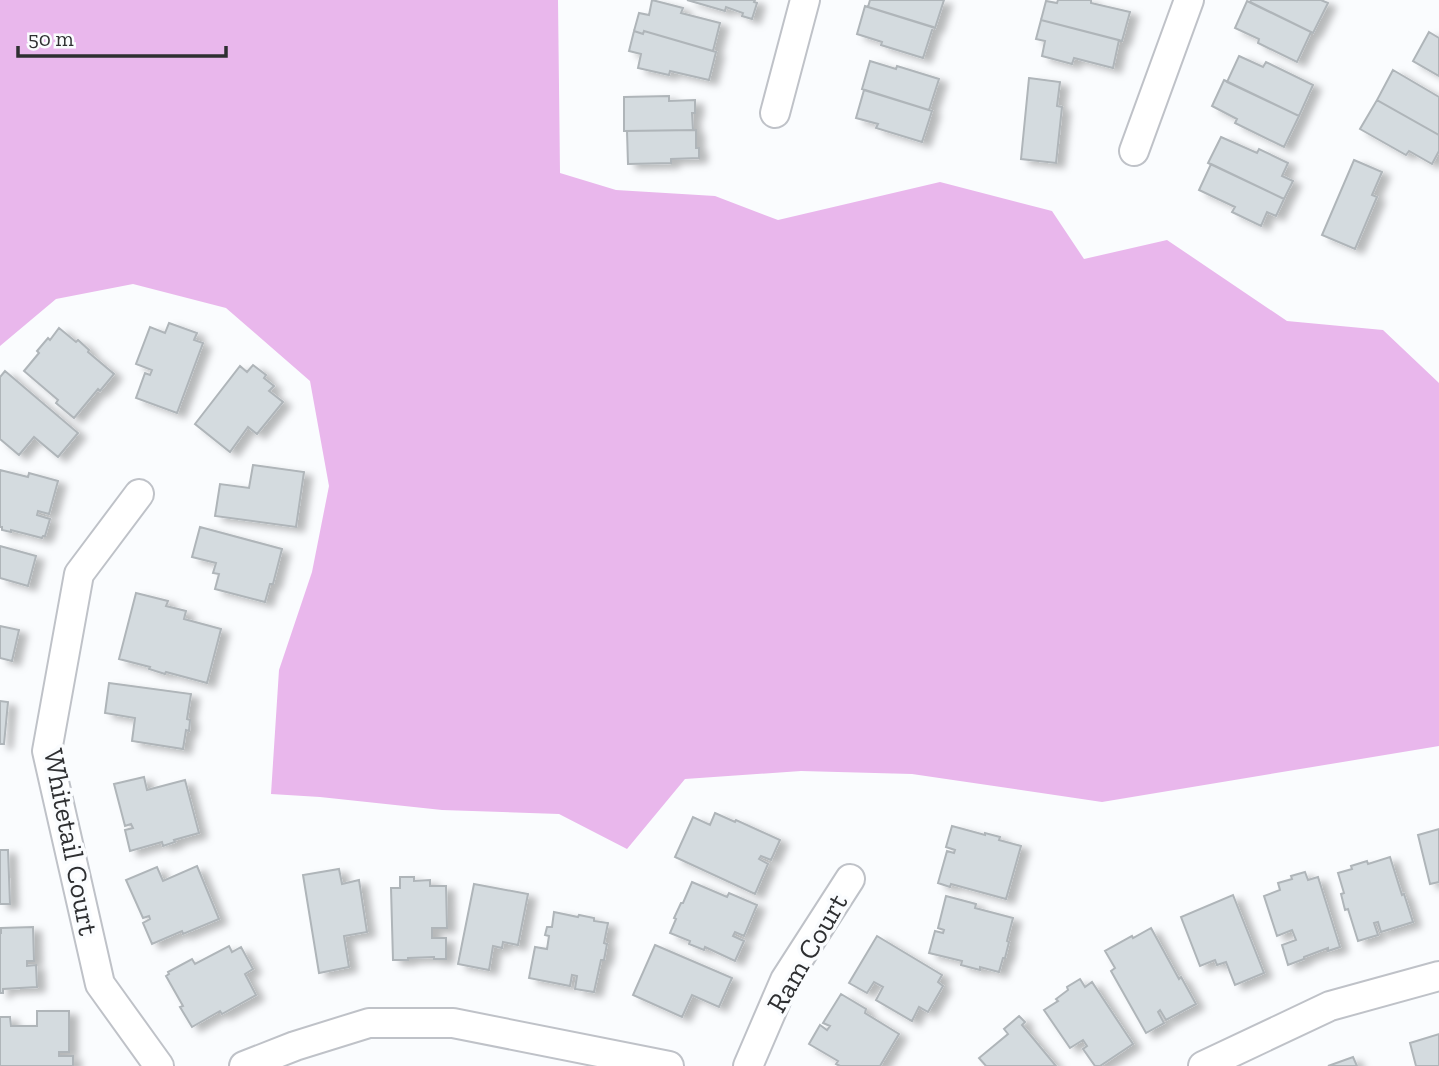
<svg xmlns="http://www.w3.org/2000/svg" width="1439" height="1066" viewBox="0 0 1439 1066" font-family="'Zilla Slab',serif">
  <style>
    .green { fill: #e9b7ec }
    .building { fill: #d4dbdf; stroke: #afb5b9; stroke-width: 2; filter: url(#shadow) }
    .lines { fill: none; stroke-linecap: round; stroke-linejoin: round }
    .minor-casing { stroke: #bfc2c8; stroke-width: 32 }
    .minor { stroke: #fff; stroke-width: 28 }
    .labels { text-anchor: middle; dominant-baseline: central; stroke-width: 7; stroke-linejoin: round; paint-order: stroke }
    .street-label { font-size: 28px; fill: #2e2f31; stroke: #fafcfe }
  </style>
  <defs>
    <filter id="shadow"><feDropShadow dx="8" dy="4.5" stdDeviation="3.5" flood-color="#0004"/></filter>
  </defs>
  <rect width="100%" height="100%" fill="#fafcfe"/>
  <path class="green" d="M 0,0 L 558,0 L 560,173 L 616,190 L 715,196 L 778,220 L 940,182 L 1052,211 L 1084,259 L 1167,240 L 1287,321 L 1383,330 L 1439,383 L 1439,746 L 1102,802 L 912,774 L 801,771 L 685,779 L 627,849 L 559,814 L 442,810 L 320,797 L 271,794 L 279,670 L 312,572 L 329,486 L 310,381 L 226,308 L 133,284 L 56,299 L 0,346 Z"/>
  <path class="building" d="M 652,0 L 683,8 L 681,13 L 720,23 L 713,51 L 644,31 L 643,34 L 634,31 L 639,13 L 649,15 Z
    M 687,0 L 755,0 L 754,2 L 757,3 L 752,19 L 742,16 L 743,13 L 726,7 L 725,11 Z
    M 870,0 L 944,0 L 935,28 L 868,7 Z
    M 1058,0 L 1091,0 L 1091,3 L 1130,12 L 1122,41 L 1041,20 L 1046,1 L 1057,3 Z
    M 1251,0 L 1321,0 L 1328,3 L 1313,33 L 1250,2 Z
    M 1247,1 L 1311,32 L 1297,62 L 1258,43 L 1259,39 L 1235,28 Z
    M 865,6 L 933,27 L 923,58 L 881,45 L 882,42 L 857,34 Z
    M 1041,20 L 1119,40 L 1113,68 L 1074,58 L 1072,64 L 1042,56 L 1045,41 L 1036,39 Z
    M 634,31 L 643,34 L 644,31 L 716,52 L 709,80 L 670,71 L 669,75 L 638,68 L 641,54 L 629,51 Z
    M 1429,32 L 1439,38 L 1439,76 L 1413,61 Z
    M 1239,56 L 1263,67 L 1266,62 L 1313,85 L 1299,116 L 1227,82 Z
    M 870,61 L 896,69 L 897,66 L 939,79 L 929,110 L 862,89 Z
    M 1393,70 L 1439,97 L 1439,135 L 1377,100 Z
    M 1029,78 L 1060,82 L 1057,106 L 1062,107 L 1056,163 L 1021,159 Z
    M 1224,80 L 1299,116 L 1284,147 L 1235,123 L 1237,119 L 1212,106 Z
    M 864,90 L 932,111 L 922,142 L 876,128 L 878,124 L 856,118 Z
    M 669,96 L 669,101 L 695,100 L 695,113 L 692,113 L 693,130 L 624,131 L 624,97 Z
    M 1377,100 L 1439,135 L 1439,151 L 1432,164 L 1409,151 L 1406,155 L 1360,129 Z
    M 696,130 L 696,148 L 699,148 L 699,158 L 671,159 L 671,163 L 628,164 L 627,131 Z
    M 1221,137 L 1257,153 L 1259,149 L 1288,163 L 1282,176 L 1293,181 L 1284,199 L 1208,163 Z
    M 1354,160 L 1382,172 L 1372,195 L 1377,197 L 1355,249 L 1322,235 Z
    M 1211,164 L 1284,199 L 1276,216 L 1267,212 L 1261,226 L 1232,212 L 1235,207 L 1199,190 Z
    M 169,323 L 197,333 L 194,340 L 203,343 L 177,413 L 136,398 L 145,373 L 150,375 L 152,370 L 136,364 L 150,327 L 165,333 Z
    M 59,328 L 76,342 L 78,340 L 89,350 L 88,352 L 114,374 L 100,391 L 98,389 L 74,418 L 56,403 L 58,400 L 24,371 L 39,353 L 37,351 L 48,338 L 50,340 Z
    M 253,365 L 266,375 L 264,378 L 274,386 L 269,391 L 283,402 L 257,434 L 248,427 L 230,452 L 195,424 L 240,366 L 247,372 Z
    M 5,371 L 78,433 L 58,457 L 34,437 L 19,455 L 0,439 L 0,377 Z
    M 253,465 L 304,472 L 296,527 L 215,516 L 220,484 L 249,488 Z
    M 0,470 L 28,477 L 29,473 L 58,481 L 49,514 L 38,511 L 37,515 L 50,519 L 45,536 L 43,536 L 42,538 L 11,530 L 11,532 L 2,530 L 2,527 L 0,527 Z
    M 200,527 L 282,549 L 273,584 L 270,584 L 265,602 L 215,589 L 219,574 L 213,573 L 216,563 L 192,557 Z
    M 0,546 L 36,556 L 28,586 L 0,578 Z
    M 136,593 L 168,601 L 166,606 L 186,611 L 184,619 L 221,629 L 207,683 L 166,672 L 165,674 L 149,669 L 150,667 L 119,659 Z
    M 0,626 L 19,630 L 12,661 L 0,658 Z
    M 109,683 L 191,694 L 187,719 L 190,720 L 189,731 L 186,730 L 183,749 L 132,741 L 135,718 L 105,713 Z
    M 0,701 L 8,702 L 4,744 L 0,744 Z
    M 144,777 L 147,790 L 185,780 L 199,833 L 174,840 L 175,842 L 163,846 L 162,842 L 130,851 L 125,830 L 133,828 L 131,824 L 125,826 L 114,784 Z
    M 715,813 L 735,822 L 736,820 L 780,840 L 771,860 L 761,856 L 759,859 L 768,864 L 755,894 L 675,857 L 693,817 L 710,825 Z
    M 952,826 L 985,835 L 985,833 L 1000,837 L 999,840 L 1021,846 L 1006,899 L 951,884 L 950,887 L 938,883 L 947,851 L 954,853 L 955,850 L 946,847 Z
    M 1439,829 L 1439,882 L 1430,884 L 1418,835 Z
    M 0,850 L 8,850 L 10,904 L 0,904 Z
    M 1390,857 L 1402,895 L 1404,894 L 1413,922 L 1381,932 L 1378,922 L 1374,923 L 1378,935 L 1358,941 L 1348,909 L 1345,910 L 1341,894 L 1344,893 L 1338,873 L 1352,869 L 1351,866 L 1367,861 L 1368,864 Z
    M 197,866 L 219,919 L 183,934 L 182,931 L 152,944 L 143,923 L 150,919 L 149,916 L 143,918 L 126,880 L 157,867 L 163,881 Z
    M 339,869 L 342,884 L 359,880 L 367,932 L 344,936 L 349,967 L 319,973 L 303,875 Z
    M 1305,872 L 1308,880 L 1318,877 L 1340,947 L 1328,951 L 1328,948 L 1304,957 L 1304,959 L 1288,965 L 1282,945 L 1296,940 L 1292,930 L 1277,936 L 1264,896 L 1280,890 L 1278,883 L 1292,879 L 1291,876 Z
    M 400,877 L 414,877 L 414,881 L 430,880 L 430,886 L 446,886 L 447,928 L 432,928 L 432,938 L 446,938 L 446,959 L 434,959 L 434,957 L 408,958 L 408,960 L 393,960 L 391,888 L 400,888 Z
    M 692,882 L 727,897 L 729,893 L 757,905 L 744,936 L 735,932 L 733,936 L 744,941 L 735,961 L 705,947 L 704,950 L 689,944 L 690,941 L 670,933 L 676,919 L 674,918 L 681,903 L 683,903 Z
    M 474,884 L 528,894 L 518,945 L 503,942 L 502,948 L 493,946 L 489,970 L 458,964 Z
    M 1233,895 L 1264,973 L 1235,985 L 1226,962 L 1217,965 L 1215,960 L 1200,966 L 1181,917 Z
    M 946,896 L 976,904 L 975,908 L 1013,918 L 1007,941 L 1009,942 L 1005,958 L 1003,958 L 999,972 L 980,967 L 980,970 L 961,965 L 962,961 L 929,953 L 935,931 L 943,933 L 944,930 L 938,928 Z
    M 554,912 L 578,917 L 579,915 L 594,918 L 594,921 L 608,923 L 604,943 L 607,944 L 604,960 L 601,960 L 594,992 L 575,989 L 577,976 L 572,975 L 570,986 L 529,978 L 535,947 L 547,949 L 549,936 L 545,935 L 547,927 L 552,927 Z
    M 33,927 L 34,961 L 27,961 L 27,966 L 36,965 L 37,987 L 3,989 L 3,993 L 0,993 L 0,933 L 1,933 L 1,928 Z
    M 1151,928 L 1179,979 L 1181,977 L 1196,1004 L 1166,1020 L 1160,1010 L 1158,1012 L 1164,1023 L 1146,1033 L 1111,971 L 1115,968 L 1105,951 L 1132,936 L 1133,938 Z
    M 877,936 L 942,975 L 938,982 L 943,986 L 928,1012 L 919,1007 L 912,1021 L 876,1000 L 883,987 L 874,982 L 867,993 L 849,983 Z
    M 655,945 L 732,978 L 719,1007 L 692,995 L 682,1017 L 633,995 Z
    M 229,946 L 232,952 L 241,947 L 253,969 L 245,974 L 256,995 L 222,1014 L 220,1011 L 192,1027 L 180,1007 L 183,1006 L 166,976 L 169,974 L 168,972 L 192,959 L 195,964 Z
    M 1080,979 L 1085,987 L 1092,982 L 1133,1044 L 1100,1066 L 1095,1066 L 1083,1049 L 1087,1046 L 1083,1040 L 1070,1048 L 1044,1010 L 1058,1001 L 1056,999 L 1068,990 L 1067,987 Z
    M 841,994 L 866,1009 L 865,1013 L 899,1034 L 880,1066 L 840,1066 L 836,1064 L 838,1061 L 809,1044 L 820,1025 L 827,1030 L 830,1026 L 823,1023 Z
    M 37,1011 L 69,1011 L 69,1052 L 59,1052 L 59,1056 L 73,1056 L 73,1066 L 0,1066 L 0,1017 L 10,1017 L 11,1026 L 37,1026 Z
    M 1019,1016 L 1025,1022 L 1022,1025 L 1056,1066 L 986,1066 L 979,1058 L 1008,1034 L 1004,1029 Z
    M 1439,1034 L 1439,1066 L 1416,1066 L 1410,1043 Z
    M 1353,1057 L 1357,1066 L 1328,1066 Z"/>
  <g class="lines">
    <g class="minor-casing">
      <path id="minor" d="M 775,113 L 805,0
        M 1134,151 L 1189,0
        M 139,494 L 79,574 L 47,751 L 100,984 L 159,1066
        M 244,1066 L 295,1046 L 369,1023 L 453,1023 L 669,1066
        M 748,1066 L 785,980 L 850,879
        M 1203,1066 L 1330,1006 L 1439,976"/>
    </g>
    <use href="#minor" class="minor"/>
  </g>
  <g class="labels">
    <g class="street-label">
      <text transform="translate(71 842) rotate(79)">Whitetail Court</text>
      <text transform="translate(807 953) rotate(-60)">Ram Court</text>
    </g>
  </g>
  <path d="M18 46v10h208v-10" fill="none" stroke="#2e2f31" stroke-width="3.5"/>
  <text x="28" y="46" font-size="21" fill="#2e2f31" stroke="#fafcfe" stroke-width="5" paint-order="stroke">50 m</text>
</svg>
